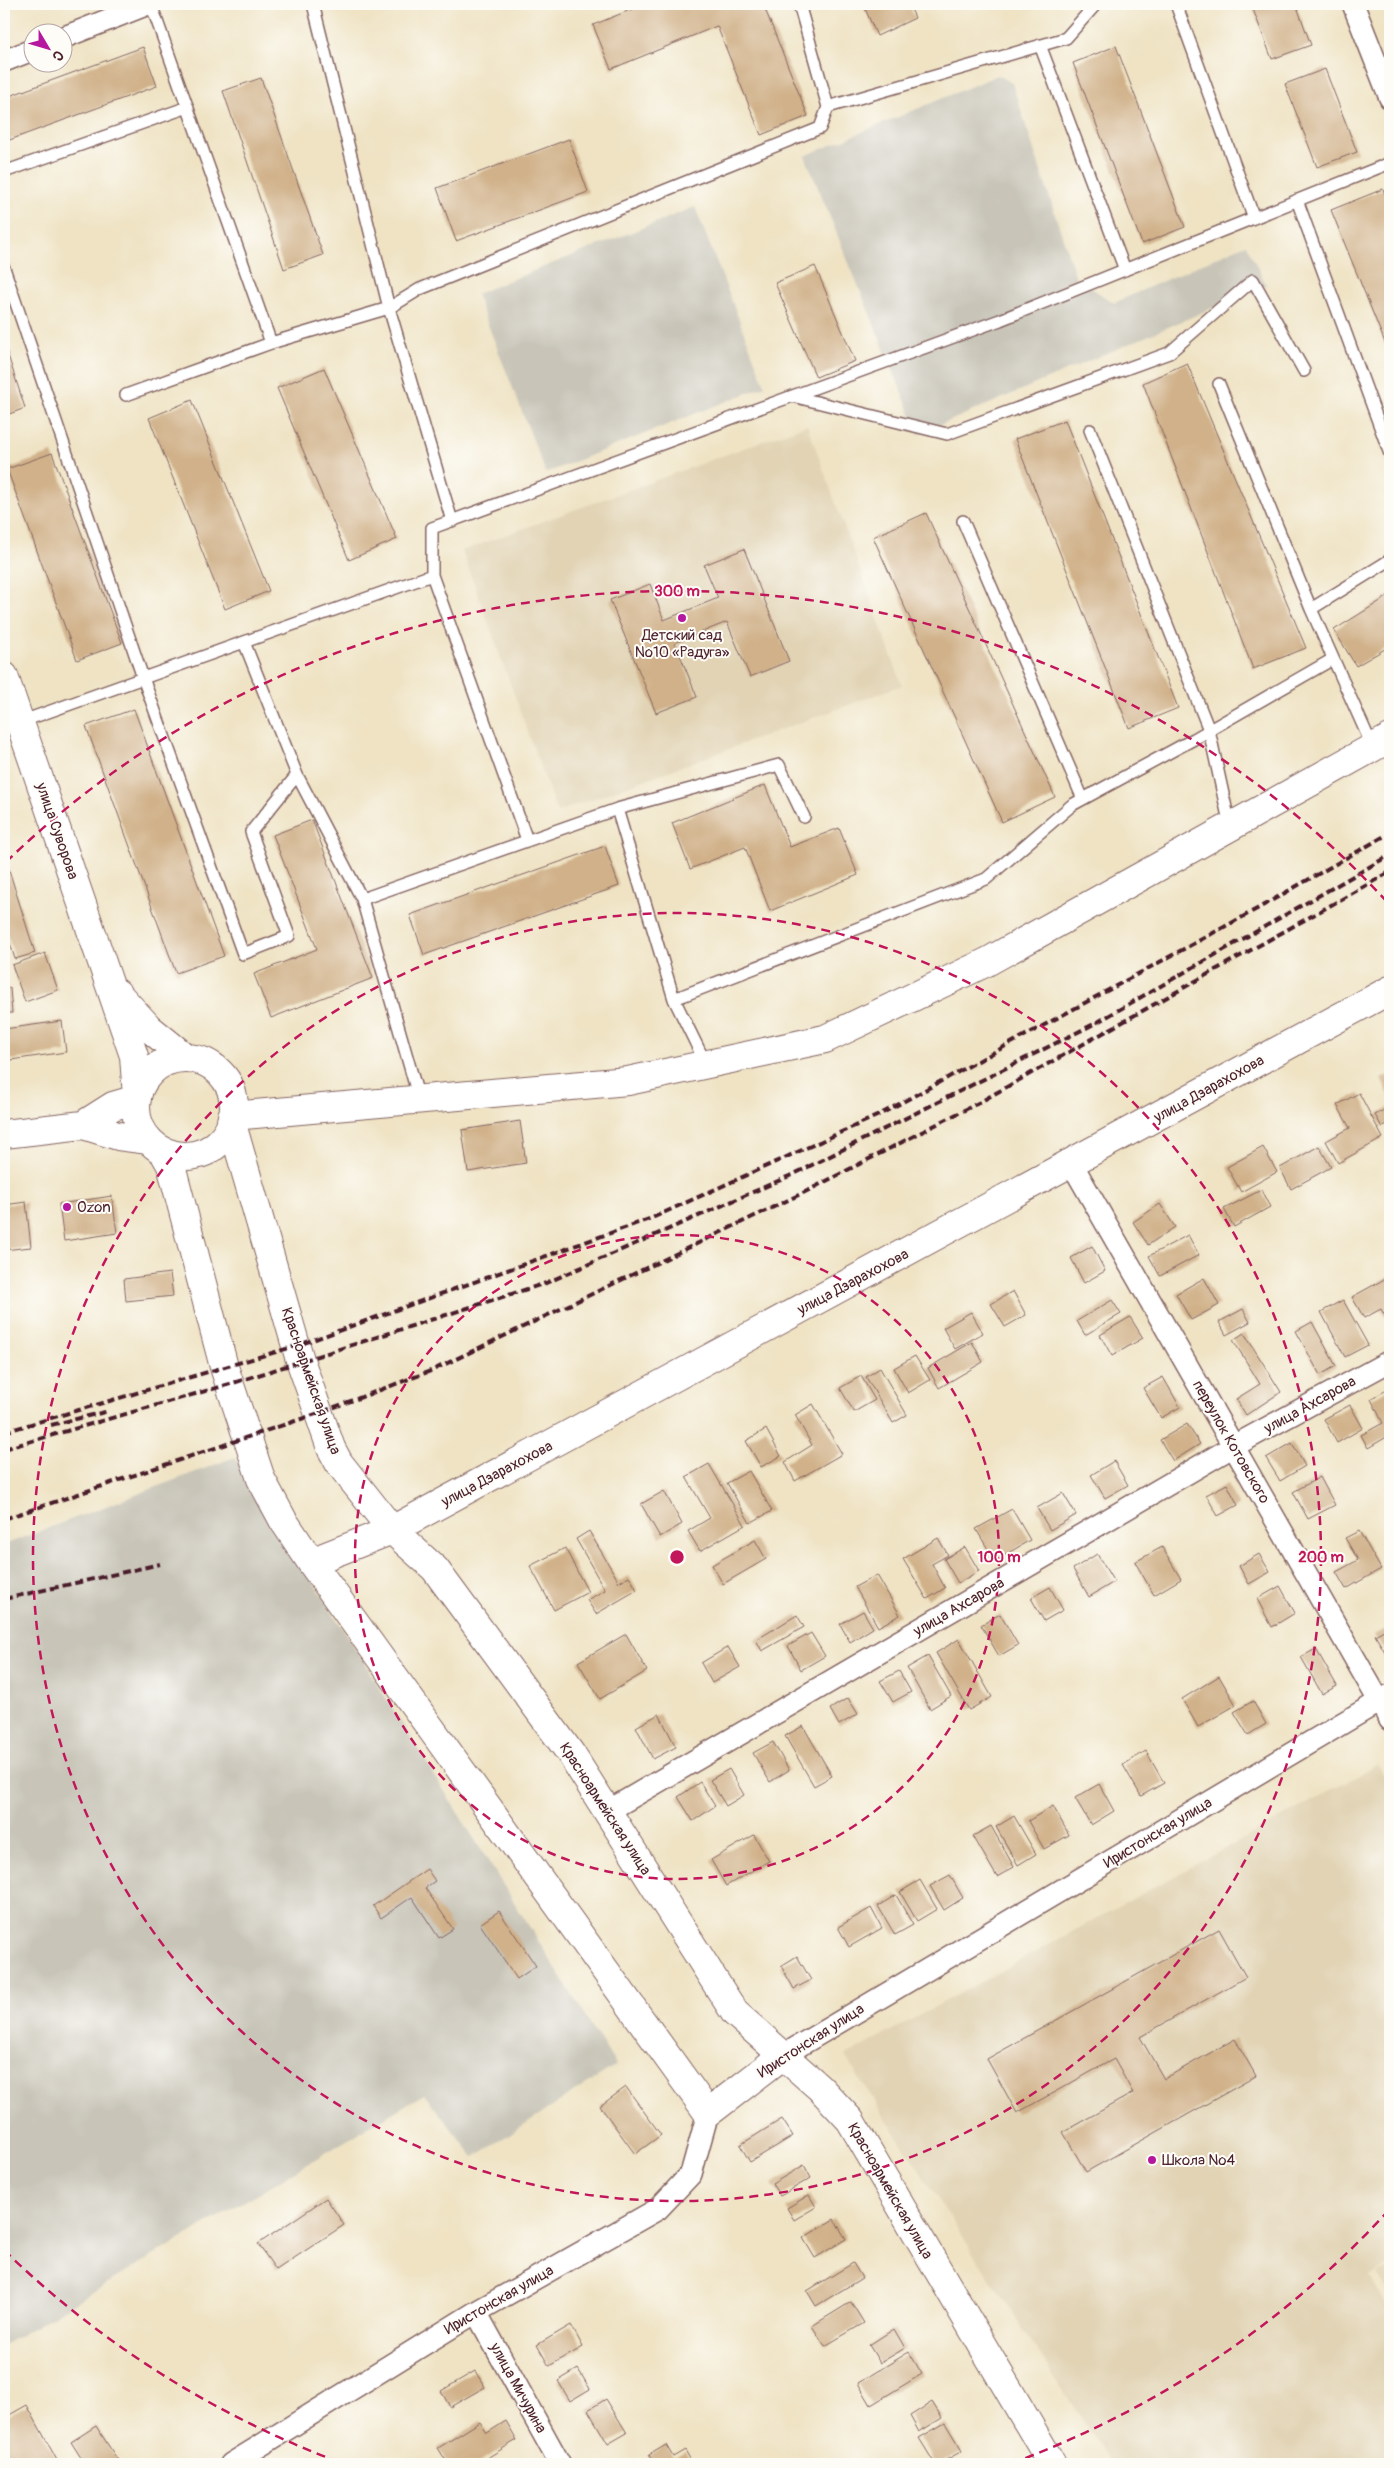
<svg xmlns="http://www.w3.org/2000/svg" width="1394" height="2468" viewBox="0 0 1394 2468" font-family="Pangolin,sans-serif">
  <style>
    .built { fill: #e1d3b4 }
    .industrial { fill: #c8c4b8 }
    .building { fill: #d0b189 }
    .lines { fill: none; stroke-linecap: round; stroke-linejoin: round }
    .service-casing { stroke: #846461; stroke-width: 14 }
    .minor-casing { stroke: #846461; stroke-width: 24 }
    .tertiary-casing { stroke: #846461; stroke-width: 30 }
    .service { stroke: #fff; stroke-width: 11 }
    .minor { stroke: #fff; stroke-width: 21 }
    .tertiary { stroke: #fff; stroke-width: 28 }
    .rail { stroke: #4a1f2b; stroke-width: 4; stroke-dasharray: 8 4; stroke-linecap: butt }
    .ring { fill: none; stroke: #c2185b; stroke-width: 2.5; stroke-dasharray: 9 6 }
    .poi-dot { fill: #b5179e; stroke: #fdfcf7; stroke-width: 2 }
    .labels { text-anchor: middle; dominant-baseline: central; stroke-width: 4; stroke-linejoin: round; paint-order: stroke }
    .poi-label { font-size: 15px; fill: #4a1f2b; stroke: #fdfcf7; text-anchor: start }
    .street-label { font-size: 15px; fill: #4a1f2b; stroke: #fdfcf7 }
    .centre { fill: #c2185b; stroke: #fdfcf7; stroke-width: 2.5 }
    .ring-label { font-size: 15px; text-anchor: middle; font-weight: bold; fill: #c2185b; stroke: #fdfcf7; stroke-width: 4; stroke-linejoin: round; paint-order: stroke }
  </style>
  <rect width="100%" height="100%" fill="#fdfcf7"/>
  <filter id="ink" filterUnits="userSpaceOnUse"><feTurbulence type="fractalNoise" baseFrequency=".02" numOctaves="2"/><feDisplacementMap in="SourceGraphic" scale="10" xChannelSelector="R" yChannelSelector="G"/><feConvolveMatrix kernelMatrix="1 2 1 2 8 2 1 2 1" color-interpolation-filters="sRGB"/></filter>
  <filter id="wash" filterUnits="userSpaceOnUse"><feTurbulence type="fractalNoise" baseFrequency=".0096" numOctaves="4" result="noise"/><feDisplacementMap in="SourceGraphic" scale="20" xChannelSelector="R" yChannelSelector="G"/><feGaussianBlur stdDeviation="1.12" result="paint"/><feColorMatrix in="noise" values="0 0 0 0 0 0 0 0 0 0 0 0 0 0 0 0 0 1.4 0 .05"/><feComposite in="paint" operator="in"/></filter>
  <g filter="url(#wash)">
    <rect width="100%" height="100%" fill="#efe3c4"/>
    <path class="built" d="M 807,425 L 902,685 L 557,812 L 462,551 Z
      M 1378,1765 L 1390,1786 L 1390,2264 L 1370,2277 L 1390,2311 L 1390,2464 L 1111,2464 L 845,2056 Z
      M 1390,2267 L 1390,2297 L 1377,2274 Z"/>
    <path class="industrial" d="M 998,75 L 1012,83 L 1076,278 L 1114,303 L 1246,244 L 1266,285 L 919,434 L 805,156 Z
      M 695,207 L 765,386 L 546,473 L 476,294 Z
      M 235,1457 L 616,2065 L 474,2157 L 424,2094 L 4,2345 L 4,1545 Z"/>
    <g id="blocks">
      <path class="building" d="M 645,4 L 763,4 L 808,116 L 761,135 L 717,26 L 611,69 L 593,25 Z
        M 863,4 L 909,4 L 915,18 L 877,36 Z
        M 1251,4 L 1296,4 L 1311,45 L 1272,59 Z
        M 1116,46 L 1185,227 L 1142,244 L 1073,63 Z
        M 143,47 L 157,86 L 4,142 L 4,98 Z
        M 1325,69 L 1357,152 L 1317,167 L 1285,84 Z
        M 261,78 L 323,255 L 284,269 L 223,91 Z
        M 569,139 L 588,192 L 456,241 L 437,188 Z
        M 1383,189 L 1390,207 L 1390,355 L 1331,210 Z
        M 815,266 L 855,361 L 816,377 L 775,283 Z
        M 4,343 L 25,408 L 4,416 Z
        M 1187,363 L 1306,648 L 1253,669 L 1143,383 Z
        M 324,368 L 397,539 L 349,560 L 277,388 Z
        M 192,400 L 269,591 L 225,609 L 149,418 Z
        M 1065,420 L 1178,708 L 1129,728 L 1015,439 Z
        M 52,453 L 122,643 L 77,660 L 7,469 Z
        M 926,513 L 1055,797 L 1002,822 L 873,537 Z
        M 744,549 L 789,661 L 750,677 L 727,622 L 675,643 L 697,697 L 656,713 L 610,600 L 650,584 L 664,620 L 718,598 L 704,565 Z
        M 1390,595 L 1390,646 L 1356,666 L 1334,630 Z
        M 134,709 L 224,956 L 176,973 L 86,726 Z
        M 765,785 L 790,847 L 839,828 L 858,875 L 770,911 L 745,847 L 690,869 L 672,823 Z
        M 312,820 L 373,978 L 271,1018 L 254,974 L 317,949 L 273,835 Z
        M 605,846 L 619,886 L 424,955 L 410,915 Z
        M 4,854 L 35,953 L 15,959 L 4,924 Z
        M 45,953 L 58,990 L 25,1002 L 12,965 Z
        M 4,988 L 10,988 L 12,1013 L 4,1013 Z
        M 62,1021 L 66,1052 L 4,1061 L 4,1029 Z
        M 1390,1074 L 1390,1097 L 1381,1079 Z
        M 1359,1093 L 1383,1138 L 1338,1163 L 1326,1141 L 1350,1128 L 1337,1105 Z
        M 1390,1107 L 1390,1122 L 1382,1127 L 1375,1115 Z
        M 520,1121 L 526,1163 L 468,1172 L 462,1130 Z
        M 1319,1146 L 1331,1167 L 1291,1189 L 1280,1168 Z
        M 1263,1147 L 1277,1172 L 1241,1192 L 1227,1167 Z
        M 1261,1190 L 1270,1207 L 1234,1227 L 1224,1209 Z
        M 112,1196 L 117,1233 L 64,1241 L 59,1204 Z
        M 26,1202 L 31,1247 L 4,1250 L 4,1205 Z
        M 1160,1204 L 1175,1227 L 1148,1245 L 1133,1222 Z
        M 1188,1235 L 1199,1255 L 1160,1276 L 1149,1256 Z
        M 1092,1246 L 1105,1271 L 1084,1283 L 1071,1258 Z
        M 170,1273 L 173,1296 L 126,1301 L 124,1279 Z
        M 1390,1276 L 1390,1325 L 1381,1309 L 1364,1318 L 1352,1297 Z
        M 1204,1278 L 1219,1305 L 1191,1320 L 1176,1294 Z
        M 1013,1291 L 1026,1315 L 1005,1327 L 991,1304 Z
        M 1112,1300 L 1121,1314 L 1085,1335 L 1077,1321 Z
        M 1343,1300 L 1368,1345 L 1345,1357 L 1321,1312 Z
        M 1243,1309 L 1250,1322 L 1226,1335 L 1219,1322 Z
        M 971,1312 L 983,1333 L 955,1349 L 943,1328 Z
        M 1130,1317 L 1143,1338 L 1112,1356 L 1100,1335 Z
        M 1312,1322 L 1336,1366 L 1320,1375 L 1296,1331 Z
        M 1244,1333 L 1281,1392 L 1246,1415 L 1236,1399 L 1260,1384 L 1233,1340 Z
        M 972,1342 L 983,1362 L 939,1388 L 928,1368 Z
        M 915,1356 L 930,1380 L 908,1393 L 894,1368 Z
        M 880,1368 L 907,1415 L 893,1423 L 866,1377 Z
        M 861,1376 L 875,1400 L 854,1412 L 840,1388 Z
        M 1163,1377 L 1180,1407 L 1161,1418 L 1143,1388 Z
        M 1390,1388 L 1390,1435 L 1368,1448 L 1361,1435 L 1383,1423 L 1371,1399 Z
        M 813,1404 L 842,1454 L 795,1481 L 785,1462 L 812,1445 L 795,1415 Z
        M 1350,1405 L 1363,1428 L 1337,1443 L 1324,1419 Z
        M 1187,1424 L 1200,1444 L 1173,1461 L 1160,1440 Z
        M 766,1429 L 781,1456 L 761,1467 L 746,1441 Z
        M 1292,1443 L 1305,1466 L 1280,1481 L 1266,1458 Z
        M 1114,1461 L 1128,1485 L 1105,1498 L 1091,1475 Z
        M 709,1464 L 745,1525 L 700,1551 L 688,1531 L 710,1518 L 686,1477 Z
        M 749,1471 L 772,1511 L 750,1523 L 727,1483 Z
        M 1320,1477 L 1335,1505 L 1308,1519 L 1293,1492 Z
        M 1227,1484 L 1238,1505 L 1218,1516 L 1206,1495 Z
        M 664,1491 L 682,1524 L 660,1537 L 641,1504 Z
        M 1063,1493 L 1076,1515 L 1050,1530 L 1037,1508 Z
        M 1012,1509 L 1030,1540 L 995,1561 L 976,1529 Z
        M 589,1531 L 619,1582 L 629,1576 L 637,1590 L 596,1614 L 587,1600 L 605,1590 L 576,1539 Z
        M 1359,1531 L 1381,1569 L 1346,1589 L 1336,1572 L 1358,1560 L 1345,1538 Z
        M 938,1538 L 948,1555 L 932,1564 L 945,1588 L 927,1599 L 903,1559 Z
        M 755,1540 L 766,1559 L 723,1584 L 712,1565 Z
        M 965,1547 L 979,1571 L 958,1583 L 944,1559 Z
        M 1162,1547 L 1181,1579 L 1154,1595 L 1135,1562 Z
        M 565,1548 L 588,1592 L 554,1610 L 530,1566 Z
        M 1097,1554 L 1114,1582 L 1089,1597 L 1073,1569 Z
        M 1259,1554 L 1270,1572 L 1249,1584 L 1239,1566 Z
        M 877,1575 L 900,1615 L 878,1627 L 855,1587 Z
        M 1280,1586 L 1295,1613 L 1272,1627 L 1257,1599 Z
        M 1050,1587 L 1063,1610 L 1044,1621 L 1031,1598 Z
        M 863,1611 L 873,1628 L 850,1642 L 840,1624 Z
        M 1000,1614 L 1018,1645 L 999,1656 L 981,1625 Z
        M 797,1615 L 804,1627 L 762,1651 L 756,1640 Z
        M 1389,1627 L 1390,1656 L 1388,1657 L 1375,1635 Z
        M 811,1633 L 825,1656 L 801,1670 L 788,1646 Z
        M 626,1634 L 647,1671 L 600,1699 L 578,1662 Z
        M 959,1639 L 992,1697 L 969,1710 L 936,1653 Z
        M 728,1647 L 740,1667 L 712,1683 L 701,1663 Z
        M 1316,1649 L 1337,1686 L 1322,1694 L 1301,1657 Z
        M 928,1656 L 951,1696 L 930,1709 L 907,1668 Z
        M 899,1671 L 911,1692 L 893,1702 L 880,1681 Z
        M 1219,1676 L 1236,1705 L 1198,1727 L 1182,1699 Z
        M 848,1698 L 858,1714 L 839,1725 L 830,1709 Z
        M 1253,1701 L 1266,1724 L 1248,1735 L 1234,1712 Z
        M 659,1714 L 676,1747 L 653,1759 L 636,1727 Z
        M 803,1726 L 832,1776 L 814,1786 L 785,1736 Z
        M 773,1742 L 789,1770 L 770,1782 L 753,1753 Z
        M 1146,1751 L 1164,1783 L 1141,1796 L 1123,1765 Z
        M 729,1769 L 744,1795 L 726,1806 L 710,1780 Z
        M 700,1782 L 715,1806 L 693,1821 L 678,1797 Z
        M 1099,1784 L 1114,1811 L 1091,1825 L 1075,1798 Z
        M 1053,1806 L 1069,1835 L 1044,1849 L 1028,1821 Z
        M 1014,1816 L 1036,1854 L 1018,1865 L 996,1827 Z
        M 991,1826 L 1014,1867 L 997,1877 L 973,1836 Z
        M 754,1835 L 769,1861 L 726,1886 L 711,1860 Z
        M 427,1869 L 435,1881 L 425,1888 L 453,1929 L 439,1938 L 412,1897 L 381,1918 L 373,1906 Z
        M 950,1875 L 963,1898 L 944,1910 L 930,1886 Z
        M 920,1880 L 937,1909 L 917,1921 L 900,1892 Z
        M 896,1895 L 913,1925 L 895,1935 L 878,1906 Z
        M 871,1908 L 882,1928 L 849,1947 L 838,1927 Z
        M 499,1911 L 536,1966 L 517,1979 L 480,1924 Z
        M 1219,1929 L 1246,1977 L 1140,2037 L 1164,2079 L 1235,2039 L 1256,2076 L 1086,2172 L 1063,2132 L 1133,2093 L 1114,2059 L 1017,2113 L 987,2059 Z
        M 797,1956 L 811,1980 L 794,1989 L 781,1966 Z
        M 626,2087 L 661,2135 L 635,2154 L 600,2106 Z
        M 782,2119 L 793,2136 L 750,2162 L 740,2145 Z
        M 804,2165 L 811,2178 L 780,2196 L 772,2184 Z
        M 809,2195 L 816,2207 L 794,2220 L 787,2208 Z
        M 326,2198 L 344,2225 L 276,2270 L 258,2244 Z
        M 834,2219 L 846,2239 L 815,2258 L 803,2238 Z
        M 853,2263 L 862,2278 L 816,2306 L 807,2291 Z
        M 851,2302 L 864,2323 L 825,2346 L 812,2326 Z
        M 571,2325 L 583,2347 L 549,2366 L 537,2345 Z
        M 894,2329 L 905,2348 L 880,2363 L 869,2345 Z
        M 909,2352 L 922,2374 L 871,2405 L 858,2383 Z
        M 578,2369 L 590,2389 L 570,2401 L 558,2381 Z
        M 475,2371 L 485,2387 L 450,2407 L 441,2391 Z
        M 606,2399 L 627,2433 L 608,2444 L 588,2410 Z
        M 932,2402 L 942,2418 L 919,2432 L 910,2416 Z
        M 27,2405 L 59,2464 L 5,2464 L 4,2462 L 4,2418 Z
        M 506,2421 L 517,2440 L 477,2464 L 448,2464 L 438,2448 L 480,2422 L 487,2433 Z
        M 945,2423 L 962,2451 L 939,2464 L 935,2464 L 919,2438 Z
        M 96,2426 L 119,2462 L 115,2464 L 85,2464 L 71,2442 Z
        M 666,2445 L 673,2457 L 685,2450 L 693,2464 L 655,2464 L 649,2455 Z"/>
    </g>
  </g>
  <g filter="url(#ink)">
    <use href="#blocks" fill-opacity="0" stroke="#846461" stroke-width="1"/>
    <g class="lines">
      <g class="service-casing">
        <path id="service" d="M 151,4 L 271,343
          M 313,4 L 389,308 L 452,521
          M 799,4 L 828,107 L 1066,38 L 1096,4
          M 1176,4 L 1254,218
          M 1040,45 L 1125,270
          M 4,172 L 188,107
          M 1297,200 L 1390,454
          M 4,268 L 143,678 L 243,954 L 289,936 L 251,832 L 297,775 L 362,899
          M 1219,384 L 1311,609
          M 126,395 L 271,343 L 389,308 L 420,289 L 820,128 L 828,107
          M 792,396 L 947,434 L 1169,353 L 1253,280 L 1304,371
          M 1090,430 L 1209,730 L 1230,826
          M 963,521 L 1083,799
          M 432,575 L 527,840
          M 244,642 L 297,775
          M 20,722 L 432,575 L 432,528 L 1000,320 L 1390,163
          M 1373,748 L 1311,609 L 1390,560
          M 674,999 L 617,809 L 779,765 L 804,817
          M 706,1064 L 674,999 L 986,879 L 1072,805 L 1194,739 L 1333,659
          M 419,1099 L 362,899 L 617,809"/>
      </g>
      <g class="minor-casing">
        <path id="minor" d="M 1353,4 L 1390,98
          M 62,38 L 148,4
          M 4,61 L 32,50
          M 1072,1164 L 1390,1720
          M 608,1811 L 1234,1446 L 1390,1361
          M 782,2056 L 1390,1695
          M 476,2312 L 560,2464
          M 231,2464 L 476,2312 L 658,2209 L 691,2174 L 708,2113"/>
      </g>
      <g class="tertiary-casing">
        <path id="tertiary" d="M 4,676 L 134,1056 L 137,1097
          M 117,993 L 149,1028 L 186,1058
          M136 1107a49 49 0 1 1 98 0a49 49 0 1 1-98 0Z
          M 232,1116 L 628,1081 L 825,1039 L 987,962 L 1390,738
          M 231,1121 L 300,1360 L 331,1448 L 339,1463 L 392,1530 L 435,1569 L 571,1754 L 735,2013 L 820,2088 L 850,2120 L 1052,2464
          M 83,1125 L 113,1106 L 137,1099
          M 4,1134 L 83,1125 L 118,1136 L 149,1140
          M 163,1151 L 171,1165 L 224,1367 L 261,1479 L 283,1520 L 311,1562 L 708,2113 L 782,2056
          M 311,1562 L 392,1530 L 1390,990"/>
      </g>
      <use href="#service" class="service"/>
      <use href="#minor" class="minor"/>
      <use href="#tertiary" class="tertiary"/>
      <path class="rail" d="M 51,1425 L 109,1411
        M 4,1432 L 296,1346 L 652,1218 L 879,1115 L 1248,914 L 1390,833
        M 4,1449 L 230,1384 L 546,1283 L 794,1174 L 1094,1024 L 1390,855
        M 4,1519 L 319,1413 L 433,1370 L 807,1191 L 980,1102 L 1390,872
        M 4,1599 L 160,1564"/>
    </g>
  </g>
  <g class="ring">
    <circle cx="677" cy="1557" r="322"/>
    <circle cx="677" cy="1557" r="644"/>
    <path d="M1389 2210A966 966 0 0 1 1015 2462M339 2462A966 966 0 0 1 6 2252M6 862A966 966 0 0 1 1389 904"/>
  </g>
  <g class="poi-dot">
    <circle cx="682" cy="618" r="5"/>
    <circle cx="67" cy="1207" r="5"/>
    <circle cx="1152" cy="2160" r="5"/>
  </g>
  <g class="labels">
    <g class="poi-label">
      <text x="682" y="635" text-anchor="middle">Детский сад<tspan x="682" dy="17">№10 «Радуга»</tspan></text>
      <text x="77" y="1207">Ozon</text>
      <text x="1162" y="2160">Школа №4</text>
    </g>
    <g class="street-label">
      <text transform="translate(57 831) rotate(71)">улица Суворова</text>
      <text transform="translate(1209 1089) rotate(-29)">улица Дзарахохова</text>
      <text transform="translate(853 1282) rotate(-28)">улица Дзарахохова</text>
      <text transform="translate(311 1381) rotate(71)">Красноармейская улица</text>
      <text transform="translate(1310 1405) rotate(-29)">улица Ахсарова</text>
      <text transform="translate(1231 1442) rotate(60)">переулок Котовского</text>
      <text transform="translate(497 1474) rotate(-28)">улица Дзарахохова</text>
      <text transform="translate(959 1607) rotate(-30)">улица Ахсарова</text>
      <text transform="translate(605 1809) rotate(57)">Красноармейская улица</text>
      <text transform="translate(1158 1833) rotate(-31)">Иристонская улица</text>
      <text transform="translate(811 2041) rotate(-33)">Иристонская улица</text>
      <text transform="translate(890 2191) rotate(60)">Красноармейская улица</text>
      <text transform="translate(499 2300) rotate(-30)">Иристонская улица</text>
      <text transform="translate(518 2388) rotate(61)">улица Мичурина</text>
    </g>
  </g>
  <circle cx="677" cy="1557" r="8" class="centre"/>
  <g class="ring-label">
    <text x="677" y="596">300 m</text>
    <text x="999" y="1562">100 m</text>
    <text x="1321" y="1562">200 m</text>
  </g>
  <rect width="1394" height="2468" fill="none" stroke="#fdfcf7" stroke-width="20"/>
  <g transform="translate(48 48) rotate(128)"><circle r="24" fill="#fdfcf7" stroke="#b5a4a5"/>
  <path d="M0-4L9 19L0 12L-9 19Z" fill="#b5179e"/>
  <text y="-8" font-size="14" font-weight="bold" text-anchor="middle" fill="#4a1f2b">С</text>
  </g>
</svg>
